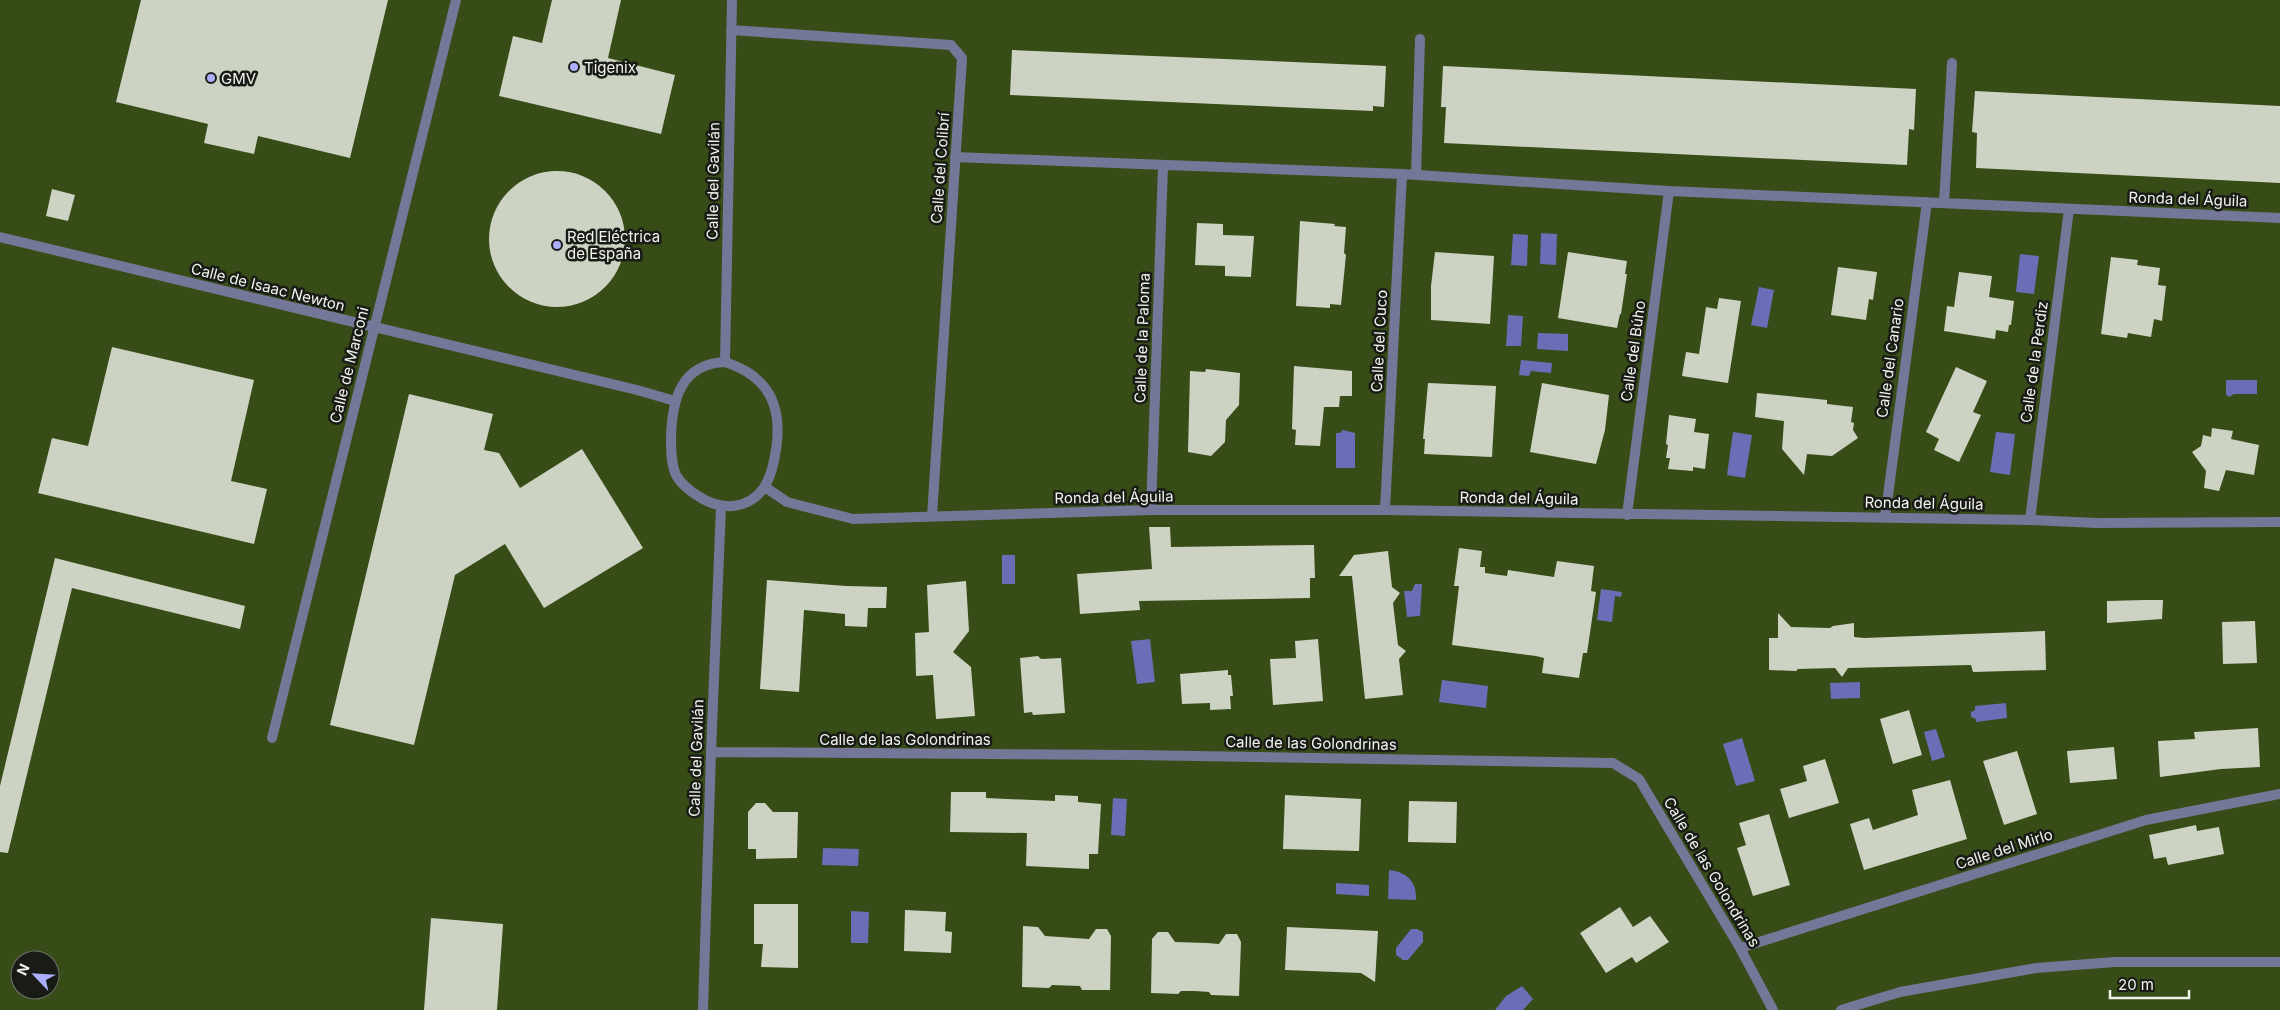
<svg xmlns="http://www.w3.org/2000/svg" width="2280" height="1010" viewBox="0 0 2280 1010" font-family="Inter,sans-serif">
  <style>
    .green { fill: #374c17; fill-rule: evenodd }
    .water { fill: #6c6db6 }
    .building { fill: #ccd3c3 }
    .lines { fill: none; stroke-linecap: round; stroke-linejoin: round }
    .minor { stroke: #747797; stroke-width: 10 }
    .poi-dot { fill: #acaffb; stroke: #191c16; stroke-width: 2 }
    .labels { text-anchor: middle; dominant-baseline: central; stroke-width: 5; stroke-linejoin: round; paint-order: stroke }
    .poi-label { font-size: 15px; fill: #f0f4ec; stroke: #191c16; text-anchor: start }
    .street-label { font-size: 15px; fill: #f0f4ec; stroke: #191c16 }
  </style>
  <rect width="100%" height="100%" fill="#2f3528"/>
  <path class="green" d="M 0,0 L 2280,0 L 2280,1010 L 0,1010 ZM 20,960 L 50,960 L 50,990 L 20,990 Z"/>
  <path class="water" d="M 1541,233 L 1557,234 L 1556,265 L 1540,264 Z
    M 1513,234 L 1528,235 L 1527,266 L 1511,265 Z
    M 2020,254 L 2039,256 L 2034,294 L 2016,292 Z
    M 1759,287 L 1774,290 L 1767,328 L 1751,325 Z
    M 1508,315 L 1523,316 L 1521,346 L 1506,346 Z
    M 1538,333 L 1568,334 L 1568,351 L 1537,349 Z
    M 1521,360 L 1552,363 L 1551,373 L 1531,371 L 1529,376 L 1519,375 Z
    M 2226,380 L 2257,380 L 2257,394 L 2234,394 L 2229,397 L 2226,394 Z
    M 1343,430 L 1355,433 L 1355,468 L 1336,468 L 1336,433 L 1340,433 Z
    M 1733,432 L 1752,435 L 1745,478 L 1727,475 Z
    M 1996,432 L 2015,434 L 2010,475 L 1990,472 Z
    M 1002,555 L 1015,555 L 1015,584 L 1002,584 Z
    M 1415,584 L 1422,584 L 1420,616 L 1407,617 L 1404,591 L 1412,591 Z
    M 1601,589 L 1622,592 L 1621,597 L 1615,596 L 1612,622 L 1597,620 Z
    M 1150,639 L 1155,682 L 1137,684 L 1131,641 Z
    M 1442,680 L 1488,686 L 1486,708 L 1439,702 Z
    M 1860,682 L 1860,698 L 1831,699 L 1830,683 Z
    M 2006,703 L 2007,718 L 1976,722 L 1976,719 L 1971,717 L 1971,712 L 1975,710 L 1975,706 Z
    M 1936,729 L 1945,757 L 1932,761 L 1924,732 Z
    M 1742,738 L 1755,781 L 1736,786 L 1723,744 Z
    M 1113,798 L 1127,799 L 1125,836 L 1111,835 Z
    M 823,848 L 859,849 L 858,866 L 822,865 Z
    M 1389,870 C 1407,872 1417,882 1416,900 L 1388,899 Z
    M 1336,883 L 1369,885 L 1369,896 L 1336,894 Z
    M 851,911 L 869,912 L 868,943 L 851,943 Z
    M 1411,929 L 1417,929 L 1423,932 L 1423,942 L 1408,960 L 1403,960 L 1396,955 L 1396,948 Z
    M 1522,986 L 1533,999 L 1523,1010 L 1495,1010 L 1506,996 Z"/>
  <path class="building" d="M 141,0 L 388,0 L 350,158 L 258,136 L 254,154 L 204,143 L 208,124 L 116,102 Z
    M 552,0 L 621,0 L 608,58 L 675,75 L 661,134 L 499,96 L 513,36 L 542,43 Z
    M 1012,50 L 1386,66 L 1384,107 L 1373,106 L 1373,111 L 1010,95 Z
    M 1443,66 L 1916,89 L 1914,130 L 1909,129 L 1907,165 L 1444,143 L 1446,107 L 1441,107 Z
    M 1975,91 L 2280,106 L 2280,183 L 1976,168 L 1977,133 L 1972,132 Z
    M489 239a68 68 0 1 1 136 0a68 68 0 1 1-136 0Z
    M 52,189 L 75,195 L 68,221 L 46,216 Z
    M 1300,221 L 1335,224 L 1334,226 L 1346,227 L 1344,253 L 1346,255 L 1341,305 L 1330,304 L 1330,308 L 1296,306 Z
    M 1197,223 L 1223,224 L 1223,235 L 1254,236 L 1251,277 L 1225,276 L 1225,266 L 1195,265 Z
    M 1435,252 L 1494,256 L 1490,324 L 1431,320 L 1431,286 Z
    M 1568,252 L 1627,261 L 1625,274 L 1627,274 L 1621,314 L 1620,314 L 1617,328 L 1558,318 Z
    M 2111,257 L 2138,260 L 2137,265 L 2160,268 L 2158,285 L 2166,286 L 2162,321 L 2154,319 L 2151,337 L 2128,333 L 2127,338 L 2101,334 Z
    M 1838,267 L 1877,272 L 1873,300 L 1869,299 L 1866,320 L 1831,315 Z
    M 1959,272 L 1992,276 L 1989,297 L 2014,301 L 2011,325 L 2009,325 L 2008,332 L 1996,330 L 1995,339 L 1944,331 L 1947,306 L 1954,307 Z
    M 1719,298 L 1741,301 L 1728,383 L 1682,376 L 1686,352 L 1699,354 L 1706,307 L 1717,309 Z
    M 112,347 L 254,380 L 231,481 L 267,489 L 254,544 L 38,493 L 52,438 L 88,446 Z
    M 1294,366 L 1352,371 L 1352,396 L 1340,396 L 1339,407 L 1324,407 L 1320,446 L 1295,445 L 1296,430 L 1292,429 Z
    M 1956,367 L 1987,381 L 1973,412 L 1981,415 L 1959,462 L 1934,450 L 1939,439 L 1926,432 Z
    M 1206,369 L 1240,373 L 1239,405 L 1226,420 L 1225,442 L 1211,456 L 1188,452 L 1190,371 L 1205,372 Z
    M 1428,383 L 1496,386 L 1492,457 L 1424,454 L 1425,439 L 1423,439 Z
    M 1542,383 L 1609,395 L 1605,430 L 1596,464 L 1530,452 Z
    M 1757,393 L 1827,400 L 1827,404 L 1853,407 L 1851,422 L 1854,423 L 1853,430 L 1858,438 L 1832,456 L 1807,454 L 1804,475 L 1782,449 L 1784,421 L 1755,417 Z
    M 409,394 L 493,414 L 484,450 L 499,453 L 520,488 L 582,449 L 643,548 L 544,608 L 505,544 L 455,575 L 414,745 L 330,725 Z
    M 1669,415 L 1696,419 L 1694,432 L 1709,434 L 1705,469 L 1693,467 L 1693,471 L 1668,469 L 1670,458 L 1666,458 L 1668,445 L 1666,444 Z
    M 2212,428 L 2233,431 L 2231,439 L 2259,445 L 2254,475 L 2226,470 L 2219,491 L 2204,488 L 2206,471 L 2192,452 L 2201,446 L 2203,435 L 2211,437 Z
    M 1149,527 L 1170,527 L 1171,547 L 1314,545 L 1315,578 L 1310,578 L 1310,598 L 1139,601 L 1140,610 L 1080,614 L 1077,574 L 1152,569 Z
    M 1459,548 L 1482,551 L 1480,567 L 1485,567 L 1485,573 L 1507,576 L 1508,570 L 1554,577 L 1557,561 L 1594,566 L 1591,591 L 1596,592 L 1587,653 L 1583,653 L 1579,678 L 1542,673 L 1544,658 L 1536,656 L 1452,645 L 1459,586 L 1454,586 Z
    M 1388,551 L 1392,587 L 1400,593 L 1393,603 L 1398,645 L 1406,651 L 1399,659 L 1403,695 L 1365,699 L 1352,576 L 1339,576 L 1354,555 Z
    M 55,558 L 245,606 L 240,629 L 72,588 L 8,853 L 0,852 L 0,786 Z
    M 767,580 L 846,586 L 887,587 L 886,608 L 868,608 L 867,627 L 845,626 L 845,614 L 804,610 L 799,692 L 760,689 Z
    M 966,581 L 969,631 L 953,652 L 971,667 L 975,716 L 936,719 L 933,675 L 916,676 L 915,633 L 929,632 L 927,585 Z
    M 2145,600 L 2163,600 L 2162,619 L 2107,623 L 2107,601 Z
    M 1778,613 L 1791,627 L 1830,628 L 1833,626 L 1854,623 L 1854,637 L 1864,638 L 2045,631 L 2046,670 L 1973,672 L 1971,665 L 1848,668 L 1842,677 L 1835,668 L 1798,669 L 1796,671 L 1769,670 L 1769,638 L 1778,638 Z
    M 2255,621 L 2257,663 L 2223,664 L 2222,622 Z
    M 1318,639 L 1323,701 L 1273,705 L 1270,659 L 1296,658 L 1295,641 Z
    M 1038,656 L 1041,659 L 1061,658 L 1065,713 L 1033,715 L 1032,712 L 1024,713 L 1020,658 Z
    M 1228,670 L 1228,675 L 1231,675 L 1233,696 L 1230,696 L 1231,709 L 1210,710 L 1210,703 L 1182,704 L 1180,674 Z
    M 1909,710 L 1922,755 L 1893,764 L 1880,719 Z
    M 2258,728 L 2260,767 L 2221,769 L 2160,777 L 2158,741 L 2195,739 L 2194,732 Z
    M 2114,747 L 2117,779 L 2070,783 L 2067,751 Z
    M 2017,751 L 2037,814 L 2004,825 L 1983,761 Z
    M 1825,759 L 1839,803 L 1789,818 L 1780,789 L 1807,781 L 1803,766 Z
    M 1950,780 L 1967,839 L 1864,870 L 1850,824 L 1869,818 L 1873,830 L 1918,815 L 1912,790 Z
    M 951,792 L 986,792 L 986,798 L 1055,801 L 1055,795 L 1078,796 L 1078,802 L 1101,804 L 1098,854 L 1089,854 L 1089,869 L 1026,866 L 1027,833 L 950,832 Z
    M 1285,795 L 1361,799 L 1359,851 L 1283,849 Z
    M 1409,801 L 1457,802 L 1456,843 L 1408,842 Z
    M 756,803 L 765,803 L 773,812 L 798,812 L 797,858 L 756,859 L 756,849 L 748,849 L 748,812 Z
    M 1769,814 L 1790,885 L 1753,896 L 1737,848 L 1746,845 L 1739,823 Z
    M 2196,825 L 2197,831 L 2219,827 L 2224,854 L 2168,865 L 2166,857 L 2154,859 L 2149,835 Z
    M 754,904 L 798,904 L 798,968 L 761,967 L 763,944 L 754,944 Z
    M 1620,907 L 1633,927 L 1650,916 L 1669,942 L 1636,963 L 1632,957 L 1606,973 L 1580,933 Z
    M 905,910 L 946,912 L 945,931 L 952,932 L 951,953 L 904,951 Z
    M 431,918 L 503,924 L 497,1010 L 424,1010 Z
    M 1023,926 L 1038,927 L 1045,936 L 1089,939 L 1096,929 L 1107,929 L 1111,936 L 1110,990 L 1082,990 L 1080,986 L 1052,985 L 1049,988 L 1022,987 Z
    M 1287,927 L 1378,931 L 1375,982 L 1361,973 L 1285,970 Z
    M 1158,932 L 1168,932 L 1175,942 L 1207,943 L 1219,944 L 1226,934 L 1237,934 L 1241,942 L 1239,996 L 1211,995 L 1209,992 L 1195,991 L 1181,991 L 1178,994 L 1151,993 L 1152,939 Z"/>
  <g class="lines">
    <path class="minor" d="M 731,30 L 951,45 L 962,58 L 932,516
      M 955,157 L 1402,174 L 1669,191 L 2280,218
      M 1416,175 L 1420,39
      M 1944,203 L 1952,63
      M 0,237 L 637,390 L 675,401
      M 725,362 C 778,379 785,419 772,469 C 762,506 729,516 698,496 C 690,491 681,484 676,475 C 671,464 671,450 671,438 C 672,399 681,364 725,362 Z
      M 725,362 L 732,0
      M 765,487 L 787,502 L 853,519 L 1151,510 L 1385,510 L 2030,520 L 2096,523 L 2280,522
      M 1151,510 L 1163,166
      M 1385,510 L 1402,174
      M 1627,515 L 1669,191
      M 1885,518 L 1927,202
      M 2030,520 L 2069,209
      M 272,738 L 456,0
      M 711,752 L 1135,755 L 1613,763 L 1639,779 L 1740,948 L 1773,1010
      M 1740,948 L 2146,820 L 2280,794
      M 703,1010 L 711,752 L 721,507
      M 1841,1010 L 1900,992 L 2036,968 L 2115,962 L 2280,962"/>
  </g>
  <g class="poi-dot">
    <circle cx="574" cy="67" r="5"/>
    <circle cx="211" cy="78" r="5"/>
    <circle cx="557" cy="245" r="5"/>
  </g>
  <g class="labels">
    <g class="poi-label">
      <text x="584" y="67">Tigenix</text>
      <text x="221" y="78">GMV</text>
      <text x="567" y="236">Red Eléctrica<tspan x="567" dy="17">de España</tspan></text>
    </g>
    <g class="street-label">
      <text transform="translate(940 168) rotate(-86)">Calle del Colibrí</text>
      <text transform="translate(713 181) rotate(-89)">Calle del Gavilán</text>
      <text transform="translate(2188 199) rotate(2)">Ronda del Águila</text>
      <text transform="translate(268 287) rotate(14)">Calle de Isaac Newton</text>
      <text transform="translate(1142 338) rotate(-88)">Calle de la Paloma</text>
      <text transform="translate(1379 341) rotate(-87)">Calle del Cuco</text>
      <text transform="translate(1633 351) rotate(-82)">Calle del Búho</text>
      <text transform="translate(1890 358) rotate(-82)">Calle del Canario</text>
      <text transform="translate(2034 362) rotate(-82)">Calle de la Perdiz</text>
      <text transform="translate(349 365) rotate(-76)">Calle de Marconi</text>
      <text transform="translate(1114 497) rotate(-1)">Ronda del Águila</text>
      <text transform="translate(1519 498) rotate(1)">Ronda del Águila</text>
      <text transform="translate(1924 503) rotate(1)">Ronda del Águila</text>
      <text x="905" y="739">Calle de las Golondrinas</text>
      <text transform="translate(1311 743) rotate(1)">Calle de las Golondrinas</text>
      <text transform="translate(696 758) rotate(-88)">Calle del Gavilán</text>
      <text transform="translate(2004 849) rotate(-18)">Calle del Mirlo</text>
      <text transform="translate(1712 872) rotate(59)">Calle de las Golondrinas</text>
    </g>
  </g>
  <g transform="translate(35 975) rotate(295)"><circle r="24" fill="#191c16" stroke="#6f726c"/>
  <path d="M0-4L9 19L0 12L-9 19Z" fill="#acaffb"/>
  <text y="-8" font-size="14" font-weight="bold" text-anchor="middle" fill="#f0f4ec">N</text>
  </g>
  <path d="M2110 990v8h79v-8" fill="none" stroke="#f0f4ec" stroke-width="2.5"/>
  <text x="2118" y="990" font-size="15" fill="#f0f4ec" stroke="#191c16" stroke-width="4" paint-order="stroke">20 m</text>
</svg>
